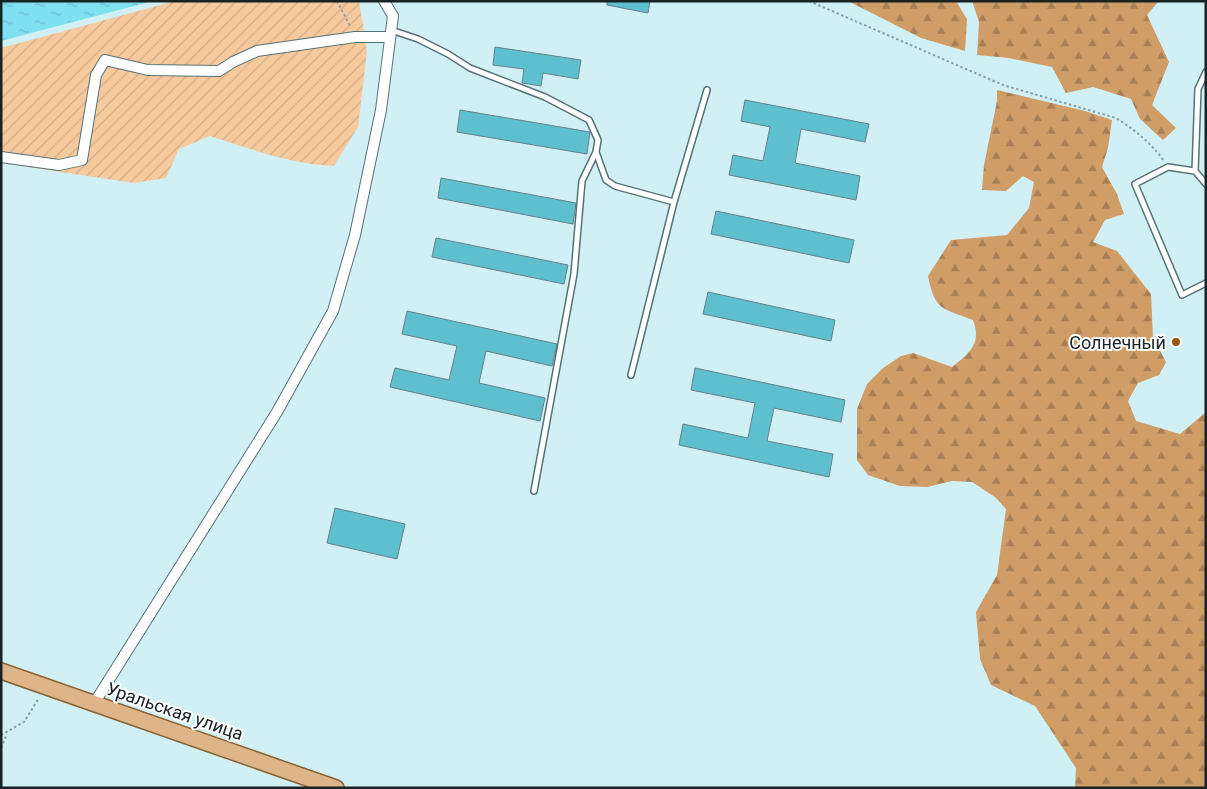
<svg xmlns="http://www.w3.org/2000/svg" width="1207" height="789" viewBox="0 0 1207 789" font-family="Roboto,sans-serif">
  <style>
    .forest { fill: url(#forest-firs) }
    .garden { fill: url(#garden-furrows) }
    .water { fill: url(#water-ripples) }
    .building { fill: #5ec0cf; stroke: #658186 }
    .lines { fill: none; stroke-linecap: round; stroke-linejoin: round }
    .lane-casing { stroke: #567277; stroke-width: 8 }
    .street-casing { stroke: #567277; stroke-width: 12 }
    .primary-casing { stroke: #896231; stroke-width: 18 }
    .path { stroke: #889fa3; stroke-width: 2; stroke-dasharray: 2.5 2.5; stroke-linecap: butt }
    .lane { stroke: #fff; stroke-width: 5 }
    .street { stroke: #fff; stroke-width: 10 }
    .primary { stroke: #ddb588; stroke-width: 15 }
    .poi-dot { fill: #8f570d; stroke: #fff; stroke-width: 2 }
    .labels { text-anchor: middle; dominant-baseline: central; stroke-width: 4; stroke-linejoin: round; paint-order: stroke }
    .poi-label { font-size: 18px; fill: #172325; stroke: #fff; text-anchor: end }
    .street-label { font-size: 18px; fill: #172325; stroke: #fff }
  </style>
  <defs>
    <pattern id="forest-firs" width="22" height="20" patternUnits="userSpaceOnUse" patternTransform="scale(1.25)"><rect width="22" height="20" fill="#d19d67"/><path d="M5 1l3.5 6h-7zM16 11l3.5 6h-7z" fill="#a98055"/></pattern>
    <pattern id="garden-furrows" width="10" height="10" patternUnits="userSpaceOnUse" patternTransform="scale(1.25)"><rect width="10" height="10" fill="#f7ca9e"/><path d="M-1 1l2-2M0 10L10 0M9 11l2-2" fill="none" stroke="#d3ad88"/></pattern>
    <pattern id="water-ripples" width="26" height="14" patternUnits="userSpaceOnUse" patternTransform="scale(1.25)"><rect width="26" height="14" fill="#7fe0f0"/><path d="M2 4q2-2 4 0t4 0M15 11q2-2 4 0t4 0" fill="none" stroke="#6dc0ce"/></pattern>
  </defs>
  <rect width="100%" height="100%" fill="#d1f0f5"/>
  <path class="forest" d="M 848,1 L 956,1 L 967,19 L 965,51 L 921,38 Z
    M 972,1 L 1159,1 L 1147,15 L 1169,62 L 1152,105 L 1176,128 L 1163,140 L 1140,119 L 1131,99 L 1093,87 L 1066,93 L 1052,67 L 1009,58 L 977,55 L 979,22 Z
    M 997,90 L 1085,111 L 1112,120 L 1108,148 L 1102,167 L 1117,194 L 1124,214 L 1105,220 L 1093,242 L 1117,251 L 1151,294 L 1153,338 L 1166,362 L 1159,375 L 1138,383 L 1128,401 L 1136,421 L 1180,434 L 1206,412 L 1206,788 L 1075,788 L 1076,768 L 1035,706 L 991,685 L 980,659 L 976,612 L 997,575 L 1006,509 L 995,497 L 972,482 L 952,481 L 927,487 L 900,486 L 868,475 L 857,460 L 857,409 L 867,384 L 883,368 L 901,356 L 913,353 L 952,367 C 970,353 982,343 973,320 C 942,308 935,311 928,276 L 951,240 L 1007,235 L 1029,208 L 1034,182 L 1023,176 L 1006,191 L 982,190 L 984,165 L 997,101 Z"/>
  <path class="garden" d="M 175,1 L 359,1 L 367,51 L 358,127 L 334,166 C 291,164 250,149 210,136 L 179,149 L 166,178 L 134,183 L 1,163 L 1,48 Z"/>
  <path class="water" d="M 1,1 L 153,1 L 1,41 Z"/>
  <path class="building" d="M 607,1 L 650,1 L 648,13 L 607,5 Z
    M 495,47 L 581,60 L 578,79 L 543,73 L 541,86 L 522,83 L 524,69 L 493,65 Z
    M 745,100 L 869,124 L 865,142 L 801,129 L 795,163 L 860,176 L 856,200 L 729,175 L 733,155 L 763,161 L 770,127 L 741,121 Z
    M 460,110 L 590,132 L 587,154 L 457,132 Z
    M 441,178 L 576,203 L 573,224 L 438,198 Z
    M 716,211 L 854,240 L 849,263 L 711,234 Z
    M 436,238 L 568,265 L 564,284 L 432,257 Z
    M 708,292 L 835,320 L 831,341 L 703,314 Z
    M 407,311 L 557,344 L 552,366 L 486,351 L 479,383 L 545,398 L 540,421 L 390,387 L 395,368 L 449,380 L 457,346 L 402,334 Z
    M 695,368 L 845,400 L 841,422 L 774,408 L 767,441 L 833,454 L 829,477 L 679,445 L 683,424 L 748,438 L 755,403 L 691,390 Z
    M 335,508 L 405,524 L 397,559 L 327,543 Z"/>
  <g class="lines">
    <g class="lane-casing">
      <path id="lane" d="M 391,30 L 418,39 L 448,54 L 470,68 L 545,97 L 589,120 L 598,140 L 596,152 L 582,181 L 574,274 L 534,491
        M 1206,72 L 1198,89 L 1195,171 L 1206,184
        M 596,152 L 606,180 L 615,186 L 674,202
        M 1195,171 L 1168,167 L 1135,184 L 1182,295 L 1206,283
        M 631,375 L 674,202 L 707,90"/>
    </g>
    <g class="street-casing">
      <path id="street" d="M 1,157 L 59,165 L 82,160 L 96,75 L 105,60 L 148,70 L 219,71 L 233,62 L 257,51 L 355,37 L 390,37
        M 95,702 L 277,412 L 333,311 L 355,235 L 381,110 L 393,16 L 384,1"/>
    </g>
    <g class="primary-casing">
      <path id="primary" d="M 1,671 L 336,788"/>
    </g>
    <path class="path" d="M 337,1 L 351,28
      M 809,1 L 1003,85 L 1116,118 C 1135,130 1151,143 1164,161
      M 1,735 L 24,722 L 39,698
      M 1,748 L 7,734"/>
    <use href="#lane" class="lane"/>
    <use href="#street" class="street"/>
    <use href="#primary" class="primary"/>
  </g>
  <circle class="poi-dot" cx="1176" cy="342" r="5"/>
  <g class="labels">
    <g class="poi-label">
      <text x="1166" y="342">Солнечный</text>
    </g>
    <g class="street-label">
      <text transform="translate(175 711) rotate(19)">Уральская улица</text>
    </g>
  </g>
  <rect width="1207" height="789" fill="none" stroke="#172325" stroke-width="5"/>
</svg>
